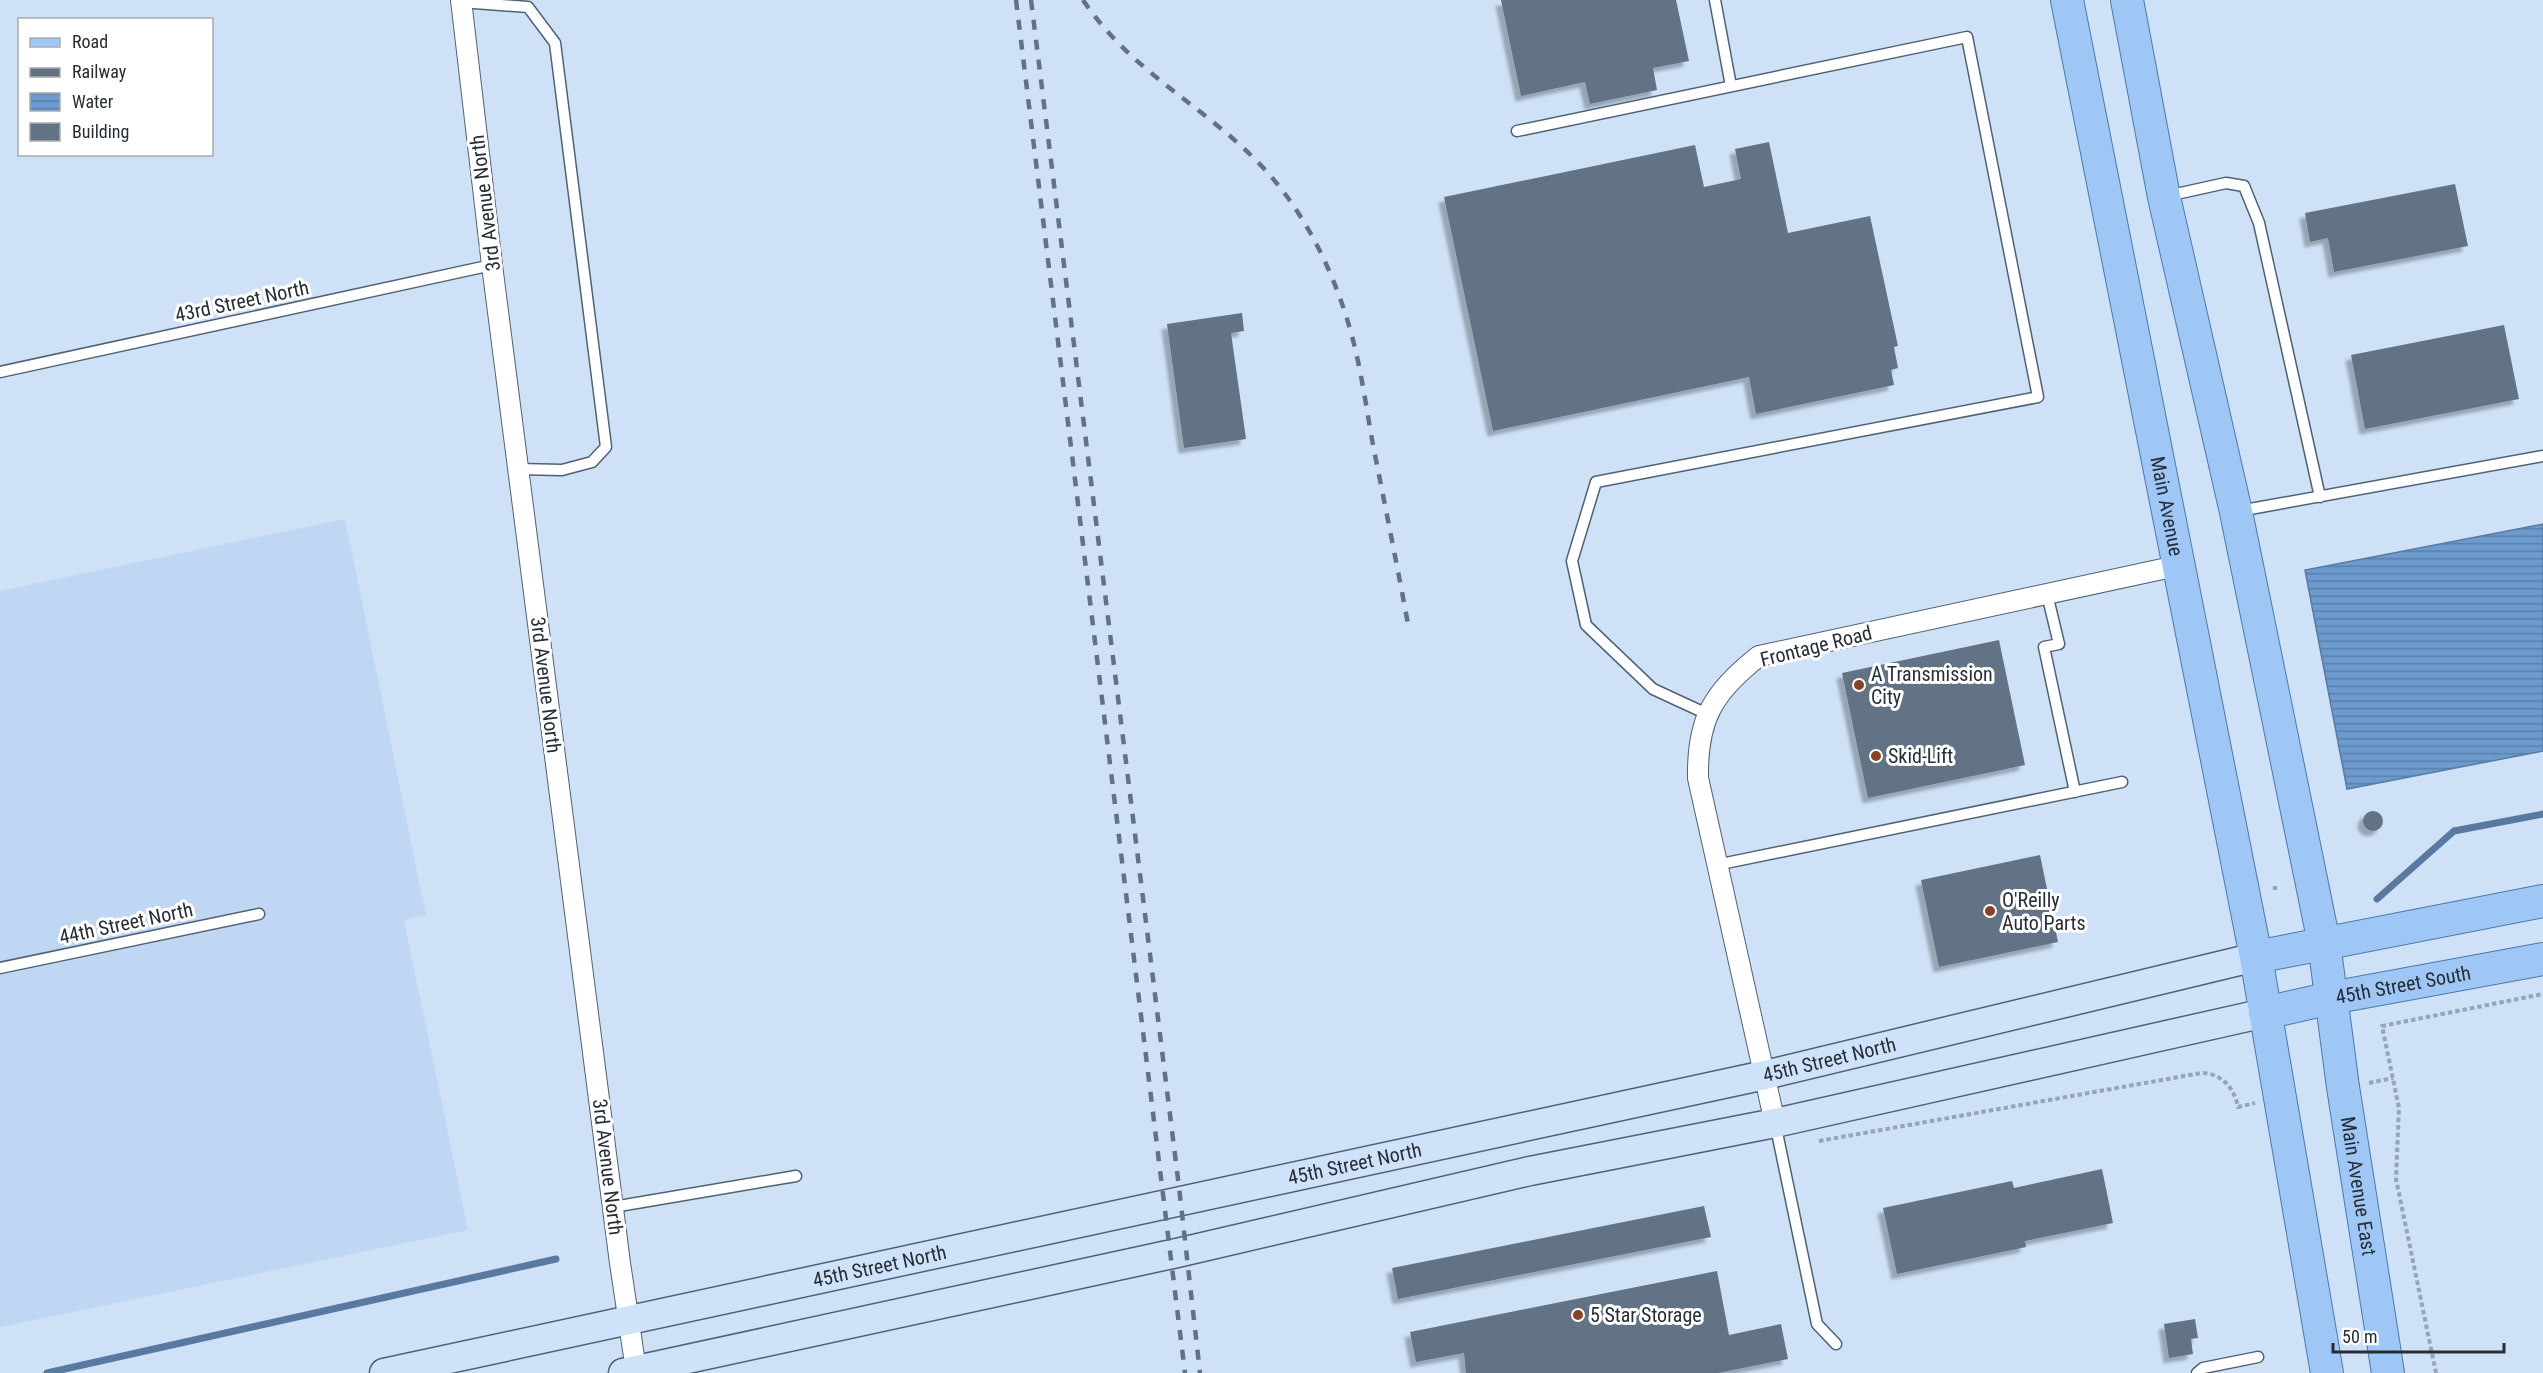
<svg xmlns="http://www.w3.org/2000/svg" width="2543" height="1373" viewBox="0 0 2543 1373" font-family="'Roboto Condensed',sans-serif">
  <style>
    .built { fill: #bfd7f3 }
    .water { fill: url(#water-rules); stroke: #587aa1; stroke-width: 1.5 }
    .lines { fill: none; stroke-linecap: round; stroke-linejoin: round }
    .stream { stroke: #587aa1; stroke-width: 7 }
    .building { fill: #627386; filter: url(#shadow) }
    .lane-casing { stroke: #516174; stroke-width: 13 }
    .street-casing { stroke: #516174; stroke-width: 22 }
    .secondary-casing { stroke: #516174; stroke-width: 31 }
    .primary-casing { stroke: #4a79ad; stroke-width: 34 }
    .path { stroke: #96a5b6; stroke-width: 4; stroke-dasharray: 4.5 3; stroke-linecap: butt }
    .lane { stroke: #fff; stroke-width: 10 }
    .street { stroke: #fff; stroke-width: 20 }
    .secondary { stroke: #cee3fa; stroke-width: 28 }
    .primary { stroke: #9ec7f5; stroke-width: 32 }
    .rail { stroke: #66717f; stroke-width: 4.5; stroke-dasharray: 10 10; stroke-linecap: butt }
    .poi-dot { fill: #8b4224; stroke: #fff; stroke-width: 2 }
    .labels { text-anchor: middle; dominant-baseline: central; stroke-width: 6; stroke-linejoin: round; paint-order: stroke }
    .street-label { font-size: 20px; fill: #262d35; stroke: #fff }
    .poi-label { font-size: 20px; fill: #262d35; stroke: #fff; text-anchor: start }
  </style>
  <defs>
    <pattern id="water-rules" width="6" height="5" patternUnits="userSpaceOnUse" patternTransform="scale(1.5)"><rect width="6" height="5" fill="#6d9bcf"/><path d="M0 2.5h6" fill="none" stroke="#597fa9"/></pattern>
    <filter id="shadow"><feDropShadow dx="-5.5" dy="5.5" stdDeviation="1.5" flood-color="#0004"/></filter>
  </defs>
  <rect width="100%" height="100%" fill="#cee1f7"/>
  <path class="built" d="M 345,519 L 426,915 L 404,920 L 468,1230 L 0,1327 L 0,591 Z"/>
  <path class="water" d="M 2543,524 L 2543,751 L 2347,789 L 2305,570 Z"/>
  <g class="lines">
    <path class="stream" d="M 2377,899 L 2454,831 L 2543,814
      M 47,1373 L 556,1259"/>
  </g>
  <path class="building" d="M 1501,0 L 1676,0 L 1689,61 L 1653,68 L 1657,90 L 1590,104 L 1585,82 L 1521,96 Z
    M 1769,142 L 1788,233 L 1870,216 L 1898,346 L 1894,347 L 1898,368 L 1891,370 L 1894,385 L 1756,414 L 1749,377 L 1493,431 L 1444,197 L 1695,145 L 1704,187 L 1741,179 L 1735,149 Z
    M 2455,184 L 2468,246 L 2334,272 L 2328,238 L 2310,242 L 2305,213 Z
    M 1242,313 L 1244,331 L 1231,333 L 1246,439 L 1184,448 L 1167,324 Z
    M 2504,325 L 2519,399 L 2365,429 L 2351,355 Z
    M 1999,640 L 2025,765 L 1868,798 L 1842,673 Z
    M2363 821a10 10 0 1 1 20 0a10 10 0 1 1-20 0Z
    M 2040,855 L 2058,942 L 1939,967 L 1921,880 Z
    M 2102,1169 L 2113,1223 L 2025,1241 L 2026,1247 L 1897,1274 L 1883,1208 L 2012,1181 L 2014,1188 Z
    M 1704,1206 L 1711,1237 L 1398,1299 L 1392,1268 Z
    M 1717,1271 L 1729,1335 L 1781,1324 L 1788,1359 L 1718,1373 L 1466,1373 L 1464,1353 L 1416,1362 L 1410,1332 Z
    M 2195,1319 L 2198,1338 L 2191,1339 L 2193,1354 L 2169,1358 L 2164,1324 Z"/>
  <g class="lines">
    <g class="lane-casing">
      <path id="lane" d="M 1715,0 L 1731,86
        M 461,2 L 528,7 L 555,43 L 606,447 L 592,462 L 562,470 L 518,469
        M 1517,131 L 1967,37 L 2038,397 L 1596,482 L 1572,561 L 1586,625 L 1653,689 L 1707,714
        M 2167,196 L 2226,183 L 2244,186 L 2259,223 L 2320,497
        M 0,372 L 492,265
        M 2239,511 L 2543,456
        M 2047,594 L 2059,644 L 2044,647 L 2075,792
        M 1716,865 L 2122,782
        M 0,968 L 259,914
        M 1775,1123 L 1817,1324 L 1836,1344
        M 613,1207 L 796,1176
        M 2197,1373 L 2203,1368 L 2258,1357"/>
    </g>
    <g class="street-casing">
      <path id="street" d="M 461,0 L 492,265 L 620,1263 L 636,1370
        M 1775,1123 L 1698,778 C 1697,719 1713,692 1759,656 L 2181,565"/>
    </g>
    <g class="secondary-casing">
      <g id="secondary">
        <path id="s1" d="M 384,1373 L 1765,1075 L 2256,957"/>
        <path d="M 623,1373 L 1177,1253 L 1530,1171 L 1775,1123 L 2265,1013"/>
      </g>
    </g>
    <g class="primary-casing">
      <g id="primary">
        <path id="s2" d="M 2067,0 L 2256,957 L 2327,1373"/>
        <path id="s3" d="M 2127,0 L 2164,197 L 2236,512 L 2324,943 L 2343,1087 L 2388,1373"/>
        <path d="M 2256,957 L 2543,901"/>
        <path id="s4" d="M 2265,1013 L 2331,998 L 2543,959"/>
      </g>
    </g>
    <path class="path" d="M 2273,888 L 2277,888
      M 2369,1083 L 2393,1078
      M 1819,1141 L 2201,1073 C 2222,1073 2234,1088 2238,1107 L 2255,1103
      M 2436,1373 L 2396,1179 L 2399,1108 L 2382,1026 L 2543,994"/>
    <use href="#lane" class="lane"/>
    <use href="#street" class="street"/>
    <use href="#secondary" class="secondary"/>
    <use href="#primary" class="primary"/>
    <path class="rail" d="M 1016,0 L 1185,1373
      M 1031,0 L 1179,1187 L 1200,1373
      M 1083,0 C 1133,75 1210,108 1268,173 C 1307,217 1334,273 1350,329 C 1361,367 1366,407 1373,445 C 1385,505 1397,565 1408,624"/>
  </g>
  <g class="poi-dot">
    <circle cx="1859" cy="685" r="6"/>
    <circle cx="1876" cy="756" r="6"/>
    <circle cx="1990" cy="911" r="6"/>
    <circle cx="1578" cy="1315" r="6"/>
  </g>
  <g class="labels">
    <g class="street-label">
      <text transform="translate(485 203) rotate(-97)">3rd Avenue North</text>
      <text transform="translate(242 301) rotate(-12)">43rd Street North</text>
      <text stroke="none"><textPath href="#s2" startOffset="516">Main Avenue</textPath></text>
      <text transform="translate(1816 646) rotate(-14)">Frontage Road</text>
      <text transform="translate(546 685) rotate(83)">3rd Avenue North</text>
      <text transform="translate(126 923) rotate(-12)">44th Street North</text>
      <text stroke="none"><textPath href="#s4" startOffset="141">45th Street South</textPath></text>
      <text stroke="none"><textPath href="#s1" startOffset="1479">45th Street North</textPath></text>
      <text stroke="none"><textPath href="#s1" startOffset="993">45th Street North</textPath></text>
      <text transform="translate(608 1167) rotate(83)">3rd Avenue North</text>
      <text stroke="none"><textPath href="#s3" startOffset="1209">Main Avenue East</textPath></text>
      <text stroke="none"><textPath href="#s1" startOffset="507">45th Street North</textPath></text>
    </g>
    <g class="poi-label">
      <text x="1871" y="674">A Transmission<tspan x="1871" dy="23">City</tspan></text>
      <text x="1888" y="756">Skid-Lift</text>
      <text x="2002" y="900">O'Reilly<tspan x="2002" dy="23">Auto Parts</tspan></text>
      <text x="1590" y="1315">5 Star Storage</text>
    </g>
  </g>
  <rect x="18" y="18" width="195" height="138" fill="#ffffff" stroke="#a8abae" stroke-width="1.5"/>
  <rect x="30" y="38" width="30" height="9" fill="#9ec7f5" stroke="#a8abae" stroke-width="1.5"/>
  <text x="72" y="48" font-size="18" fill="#262d35">Road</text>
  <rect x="30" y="68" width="30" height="9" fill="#66717f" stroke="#a8abae" stroke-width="1.5"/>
  <text x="72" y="78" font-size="18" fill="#262d35">Railway</text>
  <rect x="30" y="93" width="30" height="18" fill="url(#water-rules)" stroke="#a8abae" stroke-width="1.5"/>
  <text x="72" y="108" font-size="18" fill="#262d35">Water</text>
  <rect x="30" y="123" width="30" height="18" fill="#627386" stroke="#a8abae" stroke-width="1.5"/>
  <text x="72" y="138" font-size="18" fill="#262d35">Building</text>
  <path d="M2333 1343v9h171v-9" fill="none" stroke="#262d35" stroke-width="3"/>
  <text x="2342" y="1343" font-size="18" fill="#262d35" stroke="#ffffff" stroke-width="4.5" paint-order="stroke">50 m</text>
</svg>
